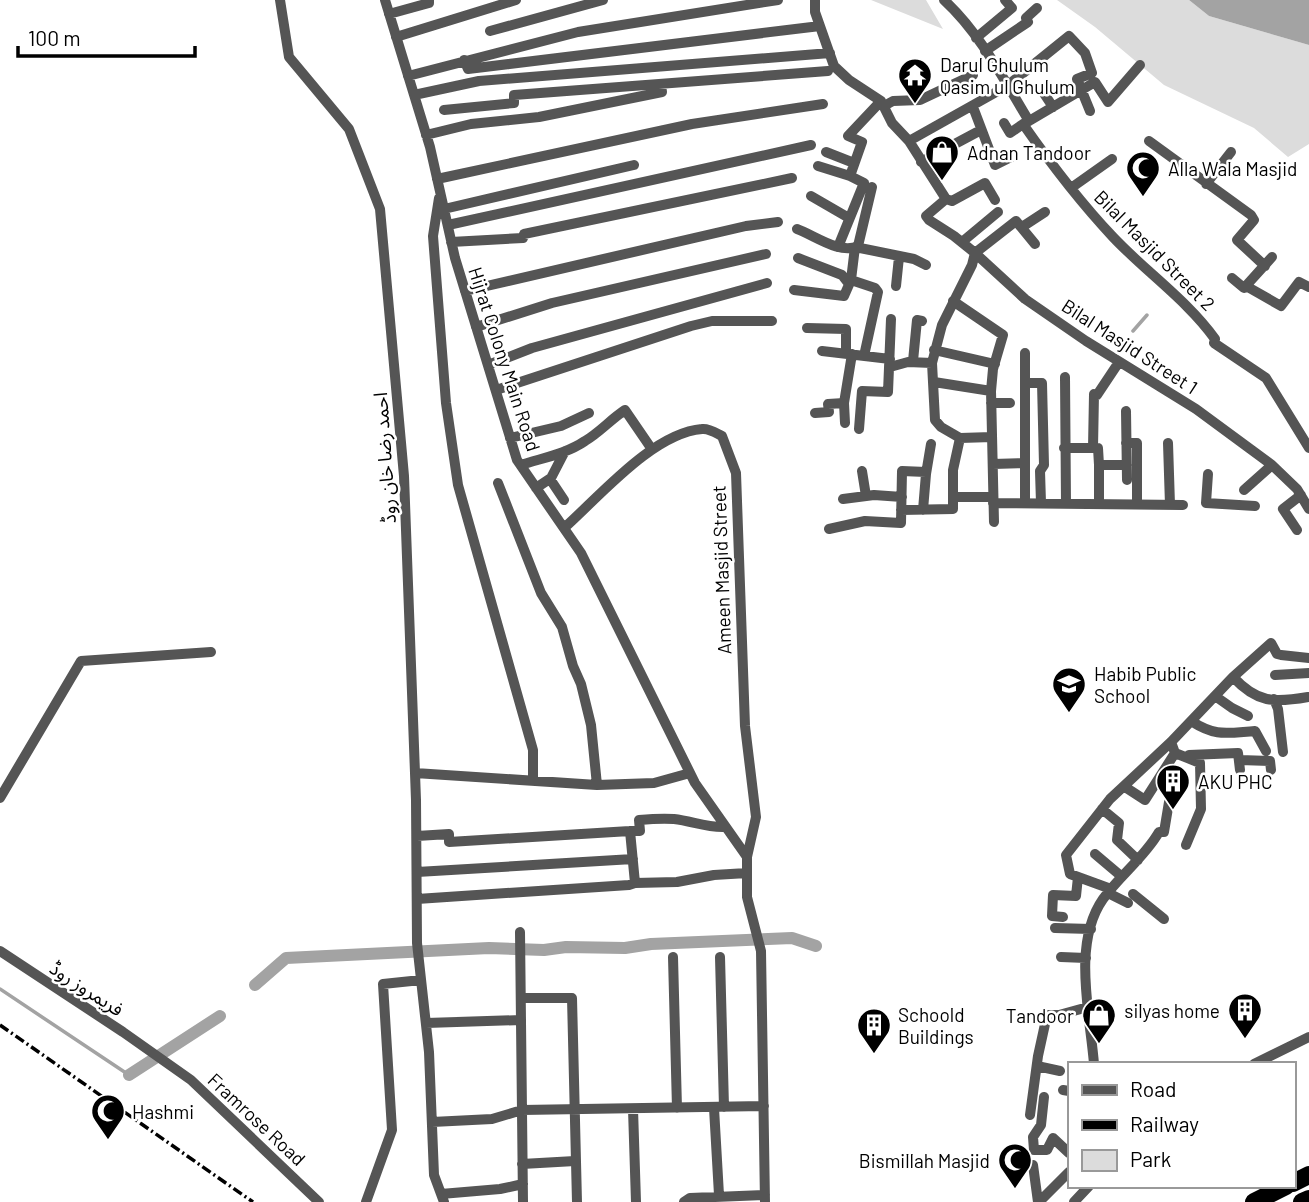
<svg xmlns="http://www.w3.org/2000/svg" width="1309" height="1202" viewBox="0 0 1309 1202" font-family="Barlow,'Noto Sans Arabic',sans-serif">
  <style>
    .green { fill: #dcdcdc }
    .water { fill: #a3a3a3 }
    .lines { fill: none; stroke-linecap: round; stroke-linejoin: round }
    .stream { stroke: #a3a3a3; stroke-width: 3.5 }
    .canal { stroke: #a3a3a3; stroke-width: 12 }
    .minor { stroke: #555; stroke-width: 10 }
    .trunk { stroke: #000; stroke-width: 18 }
    .rail { stroke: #000; stroke-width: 3.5; stroke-dasharray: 10 3.5 2 3.5; stroke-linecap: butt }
    .labels { text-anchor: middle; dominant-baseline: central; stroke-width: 5; stroke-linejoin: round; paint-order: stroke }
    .poi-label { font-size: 19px; fill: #000; stroke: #fff; text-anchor: start }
    .street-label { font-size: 19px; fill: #000; stroke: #fff }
  </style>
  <rect width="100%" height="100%" fill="#fff"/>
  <path class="green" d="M 871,0 L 926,0 L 943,29 Z
    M 1057,0 L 1189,0 L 1209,16 L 1309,45 L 1309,144 L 1288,157 L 1254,128 L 1164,85 L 1095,27 Z"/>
  <path class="water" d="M 1189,0 L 1309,0 L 1309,45 L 1209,16 Z"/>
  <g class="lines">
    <path class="stream" d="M 1133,331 L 1147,315
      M 0,989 L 129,1075"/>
    <path class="canal" d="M 255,985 L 286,958 L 489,948 L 544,950 L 566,947 L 625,948 L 651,944 L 792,938 L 816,946
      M 129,1075 L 220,1016"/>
    <path class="minor" d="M 280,0 L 289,57 L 349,129 L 380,209 L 404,476 L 416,800 L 417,943 L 429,1052 L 434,1175 L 444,1202
      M 385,0 L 430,147 L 455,258 L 517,460 L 581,553 L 695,783 L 747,857 L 747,897 L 761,951 L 765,1202
      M 815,0 L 815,12 L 834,66 L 849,80 L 881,101 L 892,123 L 909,141 L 946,199 L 926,216 L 929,220 L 954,236 L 975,253 L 1025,299 L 1086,341 L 1196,409 L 1272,465 L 1297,489 L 1309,509
      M 944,0 C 980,33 1004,80 1029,121 L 1023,124 C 1051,164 1080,202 1113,237 C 1146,272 1187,300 1215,339 L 1214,343 L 1266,378 L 1309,448
      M 389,14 L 429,3 L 429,0
      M 490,31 L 603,0
      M 396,37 L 516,0
      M 976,38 L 1012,8 L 1005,0
      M 985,51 L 1025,24 L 1028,22 L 1026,18 L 1037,8
      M 464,60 L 468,69 L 820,26
      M 408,76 L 578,32 L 778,0
      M 1041,89 L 1053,107
      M 414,95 L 479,81 L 830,53
      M 884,106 L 893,101 L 920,100 L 973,75
      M 973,107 L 995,165 L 1013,156
      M 444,110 L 514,103 L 514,95 L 828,71
      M 1029,121 L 1095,82 L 1108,102 L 1140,65
      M 1004,123 L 1010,133 L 1023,124
      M 426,135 L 471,124 L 539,117 L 662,92 L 661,85
      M 909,141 L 1007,86 L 1069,36 L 1085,53 L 1092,73 L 1077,79 L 1090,111
      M 1149,141 L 1251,215 L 1254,220 L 1237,240 L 1265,266
      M 826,152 L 854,163
      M 921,162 L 981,130
      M 818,166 L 850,176 L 864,183 L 838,247
      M 850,176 L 862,142 L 848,136 L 881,101
      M 437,179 L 692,124 L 823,104
      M 1206,184 L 1231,152
      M 1071,188 L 1112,159
      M 811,196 L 849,218
      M 439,198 L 433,236 L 446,403 L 458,485 L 533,750 L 533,781
      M 946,199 L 952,201 L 985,183 L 995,200
      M 444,209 L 634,165
      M 448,225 L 811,145
      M 1022,227 L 1045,212
      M 797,229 C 814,235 840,255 858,246 L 872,187
      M 451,242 L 523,238 L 524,234 L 792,178
      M 962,242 L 998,212
      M 798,258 L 842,275 L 849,284
      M 1232,278 L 1244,288 L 1272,257
      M 851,280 L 875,288 L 878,292 L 864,356
      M 896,286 L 899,257
      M 1246,286 L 1281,306 L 1299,282 L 1309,287
      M 794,290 L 844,296 L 851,280 L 855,247 L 914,259 L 926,265
      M 465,291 L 746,226 L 778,222
      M 953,301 L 1003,335 L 993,369 L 991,391
      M 476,327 L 552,303 L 766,254
      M 807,328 L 846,329 L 846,354
      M 934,350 L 995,364
      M 822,351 L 890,359
      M 913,361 L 917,320 L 922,321
      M 488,365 L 532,348 L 767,283
      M 890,367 L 908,362 L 932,363
      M 1065,377 L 1066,504
      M 934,382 L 991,391 L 994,522
      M 1025,383 L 1042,383 L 1044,465 L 1040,471 L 1041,503
      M 496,390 L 691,326 L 712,321 L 772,321
      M 1097,395 L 1119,362
      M 844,403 L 845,423
      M 991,403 L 1010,403
      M 1126,411 L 1127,480
      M 815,413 L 829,412 L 828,404 L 844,403 L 852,354
      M 859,429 L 862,391 L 888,392 L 891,319
      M 992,437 L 960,438 L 941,427 L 935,420 L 932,363 L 942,325 L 972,265 L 975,253 L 1016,221 L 1035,244
      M 510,438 L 561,426 L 589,413
      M 1126,443 L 1137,443 L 1137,504
      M 1168,443 L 1170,505
      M 1064,448 L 1098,448 L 1099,465
      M 1093,448 L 1094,394
      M 993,464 L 1025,463
      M 521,465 C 542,458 566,454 585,441 C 600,432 610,420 625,410 L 651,448
      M 862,471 L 866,496
      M 1208,474 L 1206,503 L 1255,506
      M 550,479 L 564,500
      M 498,483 L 541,593 L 562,627 L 573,666 L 581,684 L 591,725 L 597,785
      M 536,488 L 551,478 L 565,451
      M 1244,490 L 1272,465
      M 953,497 L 993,497
      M 843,499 L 874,495 L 902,497
      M 993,503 L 1183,505
      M 1025,503 L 1025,353
      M 1099,504 L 1099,465 L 1127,465
      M 901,510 L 953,509 L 953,470 L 960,438
      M 923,510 L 926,474 L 931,444
      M 564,528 C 600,496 653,433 702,429 C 709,428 716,433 722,436 L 736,473 L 745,726 L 756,817 L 747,857
      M 829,529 L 865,521 L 901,523 L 902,471 L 926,472
      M 1297,530 L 1283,509 L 1301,495
      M 1275,675 L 1309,673
      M 1233,677 C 1257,703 1274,703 1308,697
      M 1215,696 L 1232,708 L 1248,716
      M 1274,699 L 1278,709 L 1283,752
      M 1191,721 C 1216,737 1226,733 1255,731 L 1266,751
      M 1171,742 L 1175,753 L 1200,763 L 1201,809 L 1186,845
      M 1189,755 L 1238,753 L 1240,770
      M 1240,760 L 1270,761 L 1271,770
      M 415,773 L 597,785 L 654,783 L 690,773
      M 1125,787 L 1145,800 L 1175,753
      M 0,798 L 81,661 L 211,652
      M 1102,809 L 1119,823 L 1117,840 L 1138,860
      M 630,831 L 635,883
      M 417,836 L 449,834 L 449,842 L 630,831 L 640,831 L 639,820 C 650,819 662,818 674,819 C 692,821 707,828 725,827
      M 1095,854 L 1121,876
      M 417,872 L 633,859
      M 1111,889 L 1070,874 L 1066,855 L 1110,799 L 1171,742 L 1233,677 L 1271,643 L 1277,654 L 1281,655 L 1309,658
      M 1108,893 L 1128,903
      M 1133,894 L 1164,919
      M 417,899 L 629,885 L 635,883 L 677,882 L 714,875 L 747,873
      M 1063,917 L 1052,916 L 1053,895 L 1076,896 L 1078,877
      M 1055,928 L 1091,929
      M 520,932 L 523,1202
      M 0,951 L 123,1032 L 191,1080 L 319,1202
      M 673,957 L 677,1108
      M 720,957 L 724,1107
      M 1061,957 L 1086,958
      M 521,998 L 572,998 L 577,1202
      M 426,1023 L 521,1020
      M 1094,1064 C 1090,1014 1072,943 1103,899 C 1120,875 1144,858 1159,832 L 1164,832 L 1169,802
      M 1254,1064 L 1309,1037
      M 1037,1066 L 1060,1071
      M 1063,1090 L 1069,1091
      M 1044,1097 L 1041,1125 L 1033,1137 L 1034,1150 L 1047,1150 L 1053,1138 L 1069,1153
      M 714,1108 L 719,1195
      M 633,1109 L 636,1202
      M 1030,1115 L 1038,1056 L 1047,1015 L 1059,1015 L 1088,1007
      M 432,1122 L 492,1119 L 522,1110 L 764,1106
      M 522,1164 L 575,1161
      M 1033,1165 L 1038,1202
      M 441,1194 L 500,1189 L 523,1184
      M 366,1202 L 392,1130 L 383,984 L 421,980
      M 684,1202 L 690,1198 L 765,1195
      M 1039,1202 L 1069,1172
      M 1074,1202 L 1089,1186"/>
    <path class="trunk" d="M 1293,1183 L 1309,1175
      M 1254,1202 L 1286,1186
      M 1302,1202 L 1309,1199"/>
    <path class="rail" d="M 0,1025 L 253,1202"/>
  </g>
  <defs>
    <g id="temple-pin" transform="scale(1.75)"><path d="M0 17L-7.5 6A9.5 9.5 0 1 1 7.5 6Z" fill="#000" stroke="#fff"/><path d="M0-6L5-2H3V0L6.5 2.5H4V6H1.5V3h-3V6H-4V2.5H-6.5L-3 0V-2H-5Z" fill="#fff"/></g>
    <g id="shop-pin" transform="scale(1.75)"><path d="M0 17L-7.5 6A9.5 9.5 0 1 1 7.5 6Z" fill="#000" stroke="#fff"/><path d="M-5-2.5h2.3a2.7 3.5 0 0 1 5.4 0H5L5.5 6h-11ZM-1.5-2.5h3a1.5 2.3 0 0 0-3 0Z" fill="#fff"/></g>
    <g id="mosque-pin" transform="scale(1.75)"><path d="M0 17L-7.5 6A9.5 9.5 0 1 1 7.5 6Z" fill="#000" stroke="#fff"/><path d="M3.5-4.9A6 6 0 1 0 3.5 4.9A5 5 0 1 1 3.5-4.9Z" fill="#fff"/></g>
    <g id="school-pin" transform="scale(1.75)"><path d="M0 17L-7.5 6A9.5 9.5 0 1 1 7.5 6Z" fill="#000" stroke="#fff"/><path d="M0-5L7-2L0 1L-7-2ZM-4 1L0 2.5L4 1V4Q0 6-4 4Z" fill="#fff"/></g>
    <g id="building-pin" transform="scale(1.75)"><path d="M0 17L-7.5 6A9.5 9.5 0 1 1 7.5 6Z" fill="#000" stroke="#fff"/><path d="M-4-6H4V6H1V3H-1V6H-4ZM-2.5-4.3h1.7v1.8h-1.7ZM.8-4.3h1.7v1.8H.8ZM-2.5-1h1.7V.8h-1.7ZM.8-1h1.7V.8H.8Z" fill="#fff"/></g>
  </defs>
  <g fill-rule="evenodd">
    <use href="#temple-pin" x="915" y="75"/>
    <use href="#shop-pin" x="942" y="152"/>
    <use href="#mosque-pin" x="1143" y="168"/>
    <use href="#school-pin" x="1069" y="684"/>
    <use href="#building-pin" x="1173" y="781"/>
    <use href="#building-pin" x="1245" y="1010"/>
    <use href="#shop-pin" x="1099" y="1015"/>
    <use href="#building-pin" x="874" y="1025"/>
    <use href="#mosque-pin" x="108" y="1111"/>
    <use href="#mosque-pin" x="1015" y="1160"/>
  </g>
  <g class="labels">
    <g class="poi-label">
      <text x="940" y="64">Darul Ghulum<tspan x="940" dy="22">Qasim ul Ghulum</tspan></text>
      <text x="967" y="152">Adnan Tandoor</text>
      <text x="1168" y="168">Alla Wala Masjid</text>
      <text x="1094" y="673">Habib Public<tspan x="1094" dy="22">School</tspan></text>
      <text x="1198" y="781">AKU PHC</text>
      <text x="1220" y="1010" text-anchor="end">silyas home</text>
      <text x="898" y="1014">Schoold<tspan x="898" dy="22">Buildings</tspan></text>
      <text x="1074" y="1015" text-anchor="end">Tandoor</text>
      <text x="132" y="1111">Hashmi</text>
      <text x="990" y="1160" text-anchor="end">Bismillah Masjid</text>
    </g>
    <g class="street-label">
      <text transform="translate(1155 250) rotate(45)">Bilal Masjid Street 2</text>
      <text transform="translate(1130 346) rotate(33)">Bilal Masjid Street 1</text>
      <text transform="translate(505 359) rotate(72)">Hijrat Colony Main Road</text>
      <text transform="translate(384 458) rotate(-94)">احمد رضا خان روڈ</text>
      <text transform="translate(721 570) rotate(-92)">Ameen Masjid Street</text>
      <text transform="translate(87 988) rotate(33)">فریمروز روڈ</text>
      <text transform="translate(257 1119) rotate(43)">Framrose Road</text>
    </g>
  </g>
  <rect x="1068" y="1062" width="228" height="126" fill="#ffffff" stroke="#999999" stroke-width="2"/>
  <rect x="1082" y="1085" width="35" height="10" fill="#555555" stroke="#999999" stroke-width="2"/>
  <text x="1130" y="1097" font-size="21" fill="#000000">Road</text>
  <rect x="1082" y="1120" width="35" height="10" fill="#000000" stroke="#999999" stroke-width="2"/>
  <text x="1130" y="1132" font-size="21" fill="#000000">Railway</text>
  <rect x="1082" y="1150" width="35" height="21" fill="#dcdcdc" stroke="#999999" stroke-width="2"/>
  <text x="1130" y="1167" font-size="21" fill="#000000">Park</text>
  <path d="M18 46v10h177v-10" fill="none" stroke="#000000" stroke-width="3.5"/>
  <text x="28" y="46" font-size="21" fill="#000000" stroke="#ffffff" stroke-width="5" paint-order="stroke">100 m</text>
</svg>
